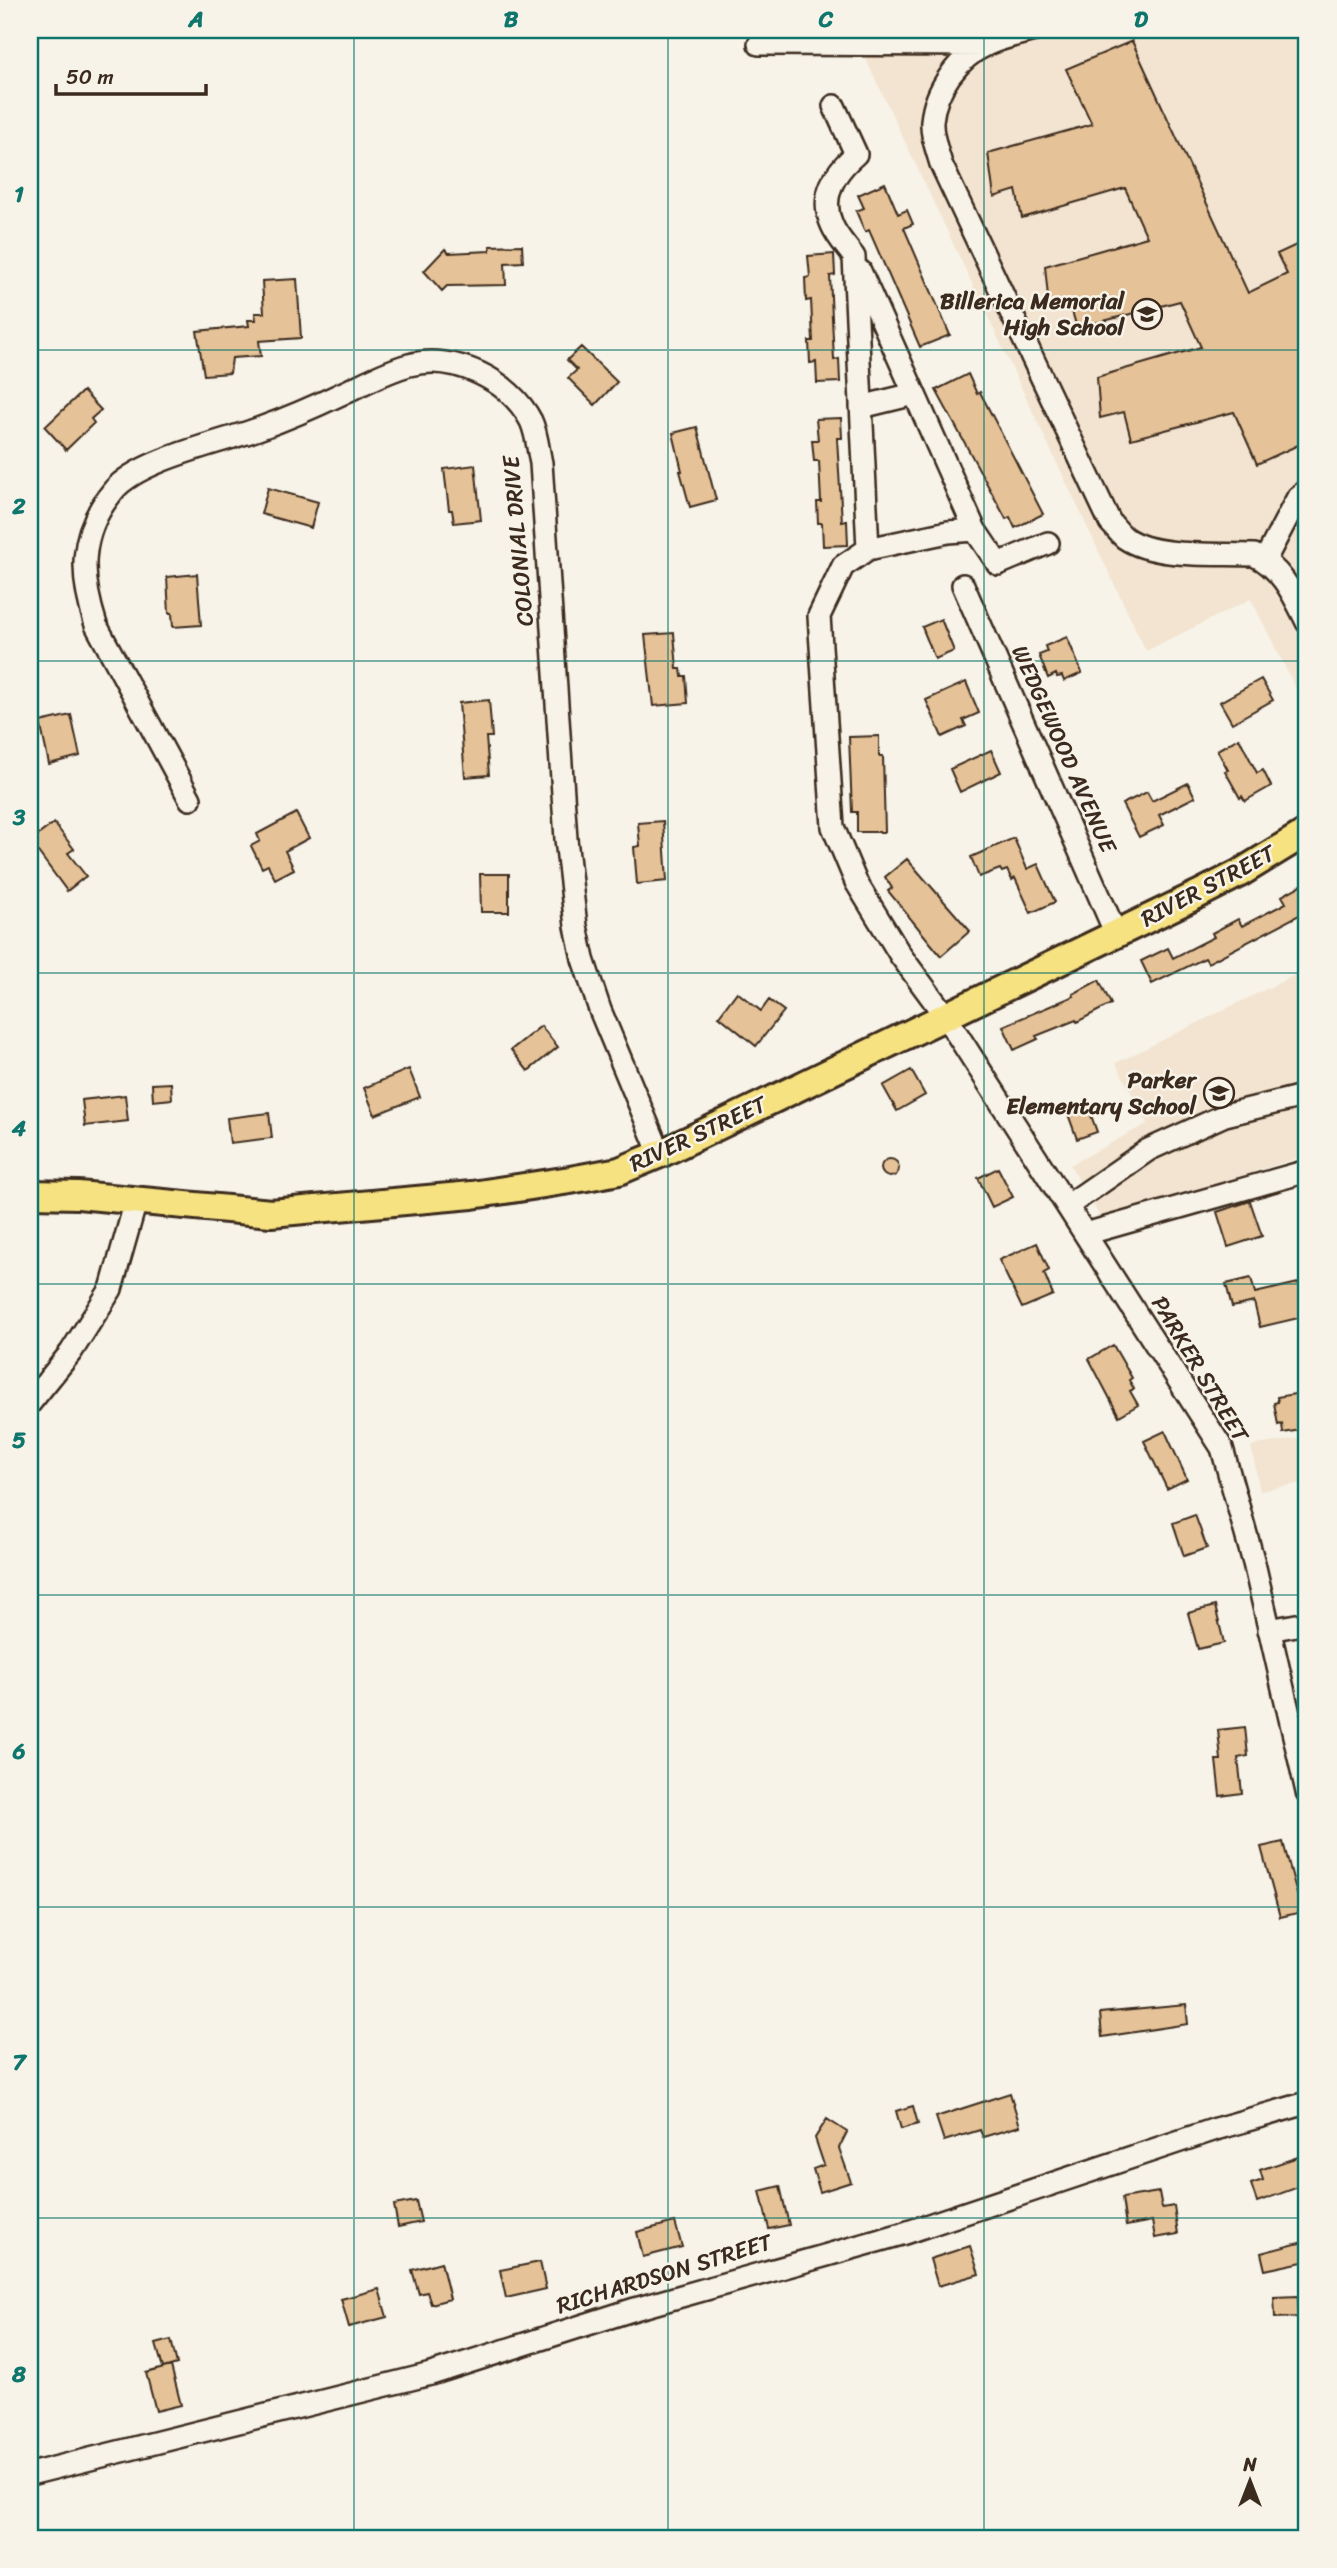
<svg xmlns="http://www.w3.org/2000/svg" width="1337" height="2568" viewBox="0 0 1337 2568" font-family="Sriracha,sans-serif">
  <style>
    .built { fill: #f2e4d0 }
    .building { fill: #e5c297; stroke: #3b2a1e; stroke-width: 2 }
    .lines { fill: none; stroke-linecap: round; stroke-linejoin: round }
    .minor-casing { stroke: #3b2a1e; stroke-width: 26 }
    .major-casing { stroke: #3b2a1e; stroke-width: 32 }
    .minor { stroke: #f7f3e8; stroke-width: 21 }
    .major { stroke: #f6e281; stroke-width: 26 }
    .grid { fill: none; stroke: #0f766e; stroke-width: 2; stroke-opacity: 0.55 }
    .labels { text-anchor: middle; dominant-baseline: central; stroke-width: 5; stroke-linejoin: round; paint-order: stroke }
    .poi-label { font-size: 23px; font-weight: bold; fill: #3b2a1e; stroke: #f7f3e8; text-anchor: end }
    .street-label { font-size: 23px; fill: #3b2a1e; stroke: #f7f3e8 }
    .neatline { fill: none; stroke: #0f766e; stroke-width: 2.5 }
    .grid-label { font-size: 23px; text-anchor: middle; font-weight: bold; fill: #0f766e }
  </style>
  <rect width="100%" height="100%" fill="#f7f3e8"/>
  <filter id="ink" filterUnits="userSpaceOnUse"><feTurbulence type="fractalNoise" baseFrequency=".0143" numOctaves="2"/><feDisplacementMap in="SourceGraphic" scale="14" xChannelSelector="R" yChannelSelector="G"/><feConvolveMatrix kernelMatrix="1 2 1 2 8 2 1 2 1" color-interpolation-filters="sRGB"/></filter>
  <g filter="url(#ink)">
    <path class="built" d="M 944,30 L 1307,30 L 1307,711 L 1251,599 L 1146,651 L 863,53 Z
      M 1307,969 L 1307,1155 L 1225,1181 L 1105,1225 L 1070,1165 L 1147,1124 L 1116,1063 Z
      M 1307,1437 L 1307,1482 L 1260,1491 L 1251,1446 Z"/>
    <path class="building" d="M 1132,41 L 1248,293 L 1287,274 L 1277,254 L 1307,240 L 1307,441 L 1257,464 L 1234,412 L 1131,439 L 1124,412 L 1100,418 L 1097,377 L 1201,347 L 1180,301 L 1077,328 L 1069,301 L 1049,307 L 1045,266 L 1147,237 L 1125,188 L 1022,218 L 1016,190 L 994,197 L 988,153 L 1092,124 L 1066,69 Z
      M 885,183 L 898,214 L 907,210 L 913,224 L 904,228 L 950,335 L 920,347 L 869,230 L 865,232 L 856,211 L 864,208 L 858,195 Z
      M 522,245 L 523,262 L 505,263 L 506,285 L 447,286 L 442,291 L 424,271 L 445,249 L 449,253 L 490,251 L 490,246 Z
      M 834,254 L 835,275 L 830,276 L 834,360 L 839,359 L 840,382 L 817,383 L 816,362 L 810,363 L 809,341 L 813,341 L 811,300 L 806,301 L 805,278 L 810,277 L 808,256 Z
      M 297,279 L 301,338 L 259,341 L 261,356 L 232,358 L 230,373 L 204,375 L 197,331 L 249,326 L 248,320 L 256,320 L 255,313 L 264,313 L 262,281 Z
      M 581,347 L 617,382 L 595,405 L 568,378 L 577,370 L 567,360 Z
      M 968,374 L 977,394 L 980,392 L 1043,514 L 1015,528 L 1010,517 L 1006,519 L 936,390 Z
      M 83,391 L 101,410 L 91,419 L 94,423 L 66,450 L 45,427 Z
      M 841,418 L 842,438 L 837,438 L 842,522 L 847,521 L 848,545 L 823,546 L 822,523 L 818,523 L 817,502 L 821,502 L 819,461 L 814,461 L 812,440 L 818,440 L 816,419 Z
      M 697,427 L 716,500 L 690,507 L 680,471 L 682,471 L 673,433 Z
      M 475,465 L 481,520 L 454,523 L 452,510 L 449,510 L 444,469 Z
      M 268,488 L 318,502 L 311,528 L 261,514 Z
      M 197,574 L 201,625 L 173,627 L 172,613 L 169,613 L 167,577 Z
      M 941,619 L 954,651 L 935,659 L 922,627 Z
      M 674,633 L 677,669 L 681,669 L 682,676 L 686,676 L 688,703 L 653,706 L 645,635 Z
      M 1067,637 L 1082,673 L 1064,681 L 1062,676 L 1057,677 L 1056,674 L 1048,678 L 1039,655 L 1047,652 L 1045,646 Z
      M 1261,679 L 1273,700 L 1232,723 L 1220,702 Z
      M 966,682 L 979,713 L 963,720 L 966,726 L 942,737 L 926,700 Z
      M 489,700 L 492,737 L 486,737 L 489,775 L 465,777 L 459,703 Z
      M 71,715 L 80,756 L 49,764 L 40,722 Z
      M 879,736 L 879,756 L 883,756 L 885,832 L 857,832 L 857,812 L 852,812 L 849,737 Z
      M 1239,738 L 1257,773 L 1263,770 L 1271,786 L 1245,801 L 1242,796 L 1240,798 L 1225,771 L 1228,770 L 1217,750 Z
      M 991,750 L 1001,772 L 960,792 L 950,769 Z
      M 1188,783 L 1195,797 L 1159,815 L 1164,825 L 1139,837 L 1122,804 L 1147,792 L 1152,801 Z
      M 296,813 L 309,838 L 285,851 L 294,869 L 275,879 L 268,865 L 262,868 L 251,846 L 260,841 L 257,834 Z
      M 663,821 L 667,881 L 637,884 L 634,847 L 640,846 L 638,823 Z
      M 54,823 L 74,849 L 68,853 L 86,876 L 67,891 L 30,841 Z
      M 1014,838 L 1027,869 L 1038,864 L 1055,902 L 1031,913 L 1015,878 L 1012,880 L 1007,870 L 1002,872 L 1000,869 L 979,877 L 971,857 Z
      M 907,859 L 970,931 L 941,956 L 888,891 L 892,888 L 885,877 Z
      M 480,874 L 509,874 L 509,912 L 481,912 Z
      M 1307,882 L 1307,911 L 1208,963 L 1205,958 L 1152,984 L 1141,961 L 1168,948 L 1173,958 L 1214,937 L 1212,933 L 1238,919 L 1242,926 L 1286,903 L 1282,896 Z
      M 1099,980 L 1111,1004 L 1077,1022 L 1076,1020 L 1036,1036 L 1038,1039 L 1014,1050 L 1003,1026 L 1074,996 L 1073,994 Z
      M 737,992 L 761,1011 L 769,1000 L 784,1011 L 756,1046 L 719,1016 Z
      M 541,1026 L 558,1047 L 528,1071 L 511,1050 Z
      M 409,1069 L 420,1097 L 375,1115 L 364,1088 Z
      M 911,1070 L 925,1095 L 897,1111 L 883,1086 Z
      M 171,1083 L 172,1099 L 153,1101 L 152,1084 Z
      M 125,1095 L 128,1121 L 85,1126 L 82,1100 Z
      M 1088,1107 L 1097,1132 L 1077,1139 L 1068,1114 Z
      M 269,1113 L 272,1138 L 230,1143 L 227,1118 Z
      M881 1168a9 9 0 1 1 18 0a9 9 0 1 1-18 0Z
      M 998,1168 L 1013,1197 L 992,1207 L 978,1178 Z
      M 1250,1201 L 1262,1236 L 1228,1247 L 1217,1212 Z
      M 1037,1243 L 1049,1270 L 1044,1273 L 1053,1295 L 1022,1308 L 999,1260 Z
      M 1251,1278 L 1255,1293 L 1307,1281 L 1307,1316 L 1260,1327 L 1254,1302 L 1232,1307 L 1226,1284 Z
      M 1113,1345 L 1132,1378 L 1129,1380 L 1134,1389 L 1130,1391 L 1138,1405 L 1119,1416 L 1089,1359 Z
      M 1307,1392 L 1307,1429 L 1283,1433 L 1282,1424 L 1278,1425 L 1274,1403 L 1278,1402 L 1277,1397 Z
      M 1165,1431 L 1187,1479 L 1167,1489 L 1144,1441 Z
      M 1195,1515 L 1207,1548 L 1184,1556 L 1173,1523 Z
      M 1215,1606 L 1224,1643 L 1198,1649 L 1188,1613 Z
      M 1245,1727 L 1248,1756 L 1238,1758 L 1242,1793 L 1220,1796 L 1216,1760 L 1221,1760 L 1218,1730 Z
      M 1283,1842 L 1302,1912 L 1280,1917 L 1261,1847 Z
      M 1186,2005 L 1188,2024 L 1102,2037 L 1100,2013 Z
      M 1010,2093 L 1020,2126 L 983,2137 L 980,2130 L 944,2141 L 936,2117 Z
      M 913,2106 L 918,2124 L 901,2129 L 896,2111 Z
      M 827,2119 L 847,2132 L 839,2148 L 851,2182 L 820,2192 L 813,2169 L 824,2165 L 815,2138 Z
      M 1298,2157 L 1307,2184 L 1257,2202 L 1251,2184 L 1263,2180 L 1260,2170 Z
      M 780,2186 L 789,2225 L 769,2229 L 760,2191 Z
      M 1159,2192 L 1162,2208 L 1174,2206 L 1178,2234 L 1155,2238 L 1152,2221 L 1126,2226 L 1122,2198 Z
      M 416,2201 L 421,2222 L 398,2227 L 394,2205 Z
      M 675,2222 L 682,2247 L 643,2257 L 637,2232 Z
      M 1307,2241 L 1307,2261 L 1265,2270 L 1261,2253 Z
      M 970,2246 L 979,2274 L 938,2286 L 930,2259 Z
      M 441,2262 L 450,2299 L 431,2304 L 427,2292 L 419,2294 L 412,2270 Z
      M 540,2262 L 546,2289 L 506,2298 L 500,2270 Z
      M 379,2289 L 387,2317 L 349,2327 L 341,2299 Z
      M 1298,2296 L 1299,2317 L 1275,2318 L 1274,2297 Z
      M 171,2340 L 177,2364 L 163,2368 L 156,2344 Z
      M 171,2366 L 181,2405 L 156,2411 L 146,2373 Z"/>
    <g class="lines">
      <g class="minor-casing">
        <path id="minor" d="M 1035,30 C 1019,34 1002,38 988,44 C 958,57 935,90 932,121 C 931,135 937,150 941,164 L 1110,522 C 1115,527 1120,534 1125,538 C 1155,559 1218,553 1254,555 C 1282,568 1294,596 1307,622
          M 759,44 L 986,45
          M 834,106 L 856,154 C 835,172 819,196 832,225 C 837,237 847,247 854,257 L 868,549
          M 860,271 L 975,530 L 998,564 L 1048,543
          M 861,407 L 914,394
          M 975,530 L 948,532 L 868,549 L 843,566 L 819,616 L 833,827 L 856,882 L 901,956 L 946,1017 L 1222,1448 L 1254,1563 L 1307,1792
          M 1265,560 L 1298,497 L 1307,490
          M 963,585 L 1116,934
          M 190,799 L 96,625 C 80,576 78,534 113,491 C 138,460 219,443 258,429 C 286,419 314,407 341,394 C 363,384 386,371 409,365 C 454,353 510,380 531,421 C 537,434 538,450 541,463 L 566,839 L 576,926 L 583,959 L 600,1010 L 660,1154
          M 1067,1206 L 1148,1150 L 1225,1115 L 1307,1095
          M 1085,1234 L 1307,1171
          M 30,1403 L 71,1352 L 111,1289 L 136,1201
          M 1269,1630 L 1307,1623
          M 30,2474 L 431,2374 L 635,2309 L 902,2234 L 1216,2129 L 1307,2103"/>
      </g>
      <g class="major-casing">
        <path id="major" d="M 30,1194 L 78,1195 L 271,1213 L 472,1195 L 570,1180 L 619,1171 L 660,1154 L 1199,894 L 1240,873 L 1307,832"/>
      </g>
      <use href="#minor" class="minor"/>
      <use href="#major" class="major"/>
    </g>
  </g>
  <path class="grid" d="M 354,30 L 354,2538M 668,30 L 668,2538M 984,30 L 984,2538M 30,350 L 1307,350M 30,661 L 1307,661M 30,973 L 1307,973M 30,1284 L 1307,1284M 30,1595 L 1307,1595M 30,1907 L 1307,1907M 30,2218 L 1307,2218"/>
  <defs>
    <g id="school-ring" transform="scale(1.575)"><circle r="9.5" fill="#f7f3e8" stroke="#3b2a1e" stroke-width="1.5"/><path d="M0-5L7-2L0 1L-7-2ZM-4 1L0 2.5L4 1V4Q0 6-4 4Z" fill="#3b2a1e"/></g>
  </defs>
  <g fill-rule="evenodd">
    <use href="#school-ring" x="1147" y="314"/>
    <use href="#school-ring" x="1219" y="1093"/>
  </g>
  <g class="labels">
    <g class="poi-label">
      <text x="1124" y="301">Billerica Memorial<tspan x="1124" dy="26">High School</tspan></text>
      <text x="1196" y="1080">Parker<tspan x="1196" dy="26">Elementary School</tspan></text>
    </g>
    <g class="street-label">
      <text transform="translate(518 541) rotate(-95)">COLONIAL DRIVE</text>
      <text transform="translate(1064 749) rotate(66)">WEDGEWOOD AVENUE</text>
      <text transform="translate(1208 886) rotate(-28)">RIVER STREET</text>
      <text transform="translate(698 1134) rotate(-25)">RIVER STREET</text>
      <text transform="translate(1200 1369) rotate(59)">PARKER STREET</text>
      <text transform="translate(664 2274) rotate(-17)">RICHARDSON STREET</text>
    </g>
  </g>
  <rect width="1337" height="2568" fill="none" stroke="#f7f3e8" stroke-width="77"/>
  <g transform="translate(1250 2481)" stroke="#f7f3e8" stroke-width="5" paint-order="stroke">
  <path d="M0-5L12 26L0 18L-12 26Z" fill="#3b2a1e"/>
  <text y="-10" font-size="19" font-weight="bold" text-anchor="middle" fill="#3b2a1e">N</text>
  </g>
  <path d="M56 84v10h150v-10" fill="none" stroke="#3b2a1e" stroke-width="3.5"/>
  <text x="66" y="84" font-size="21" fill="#3b2a1e" stroke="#f7f3e8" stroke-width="5" paint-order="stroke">50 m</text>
  <rect x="38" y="38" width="1260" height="2492" class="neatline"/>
  <g class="grid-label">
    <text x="196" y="27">A</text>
    <text x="511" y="27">B</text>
    <text x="826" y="27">C</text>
    <text x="1141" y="27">D</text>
    <text x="19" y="202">1</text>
    <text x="19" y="514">2</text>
    <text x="19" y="825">3</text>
    <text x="19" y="1136">4</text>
    <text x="19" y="1448">5</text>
    <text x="19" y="1759">6</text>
    <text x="19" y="2070">7</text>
    <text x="19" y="2382">8</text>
  </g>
</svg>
